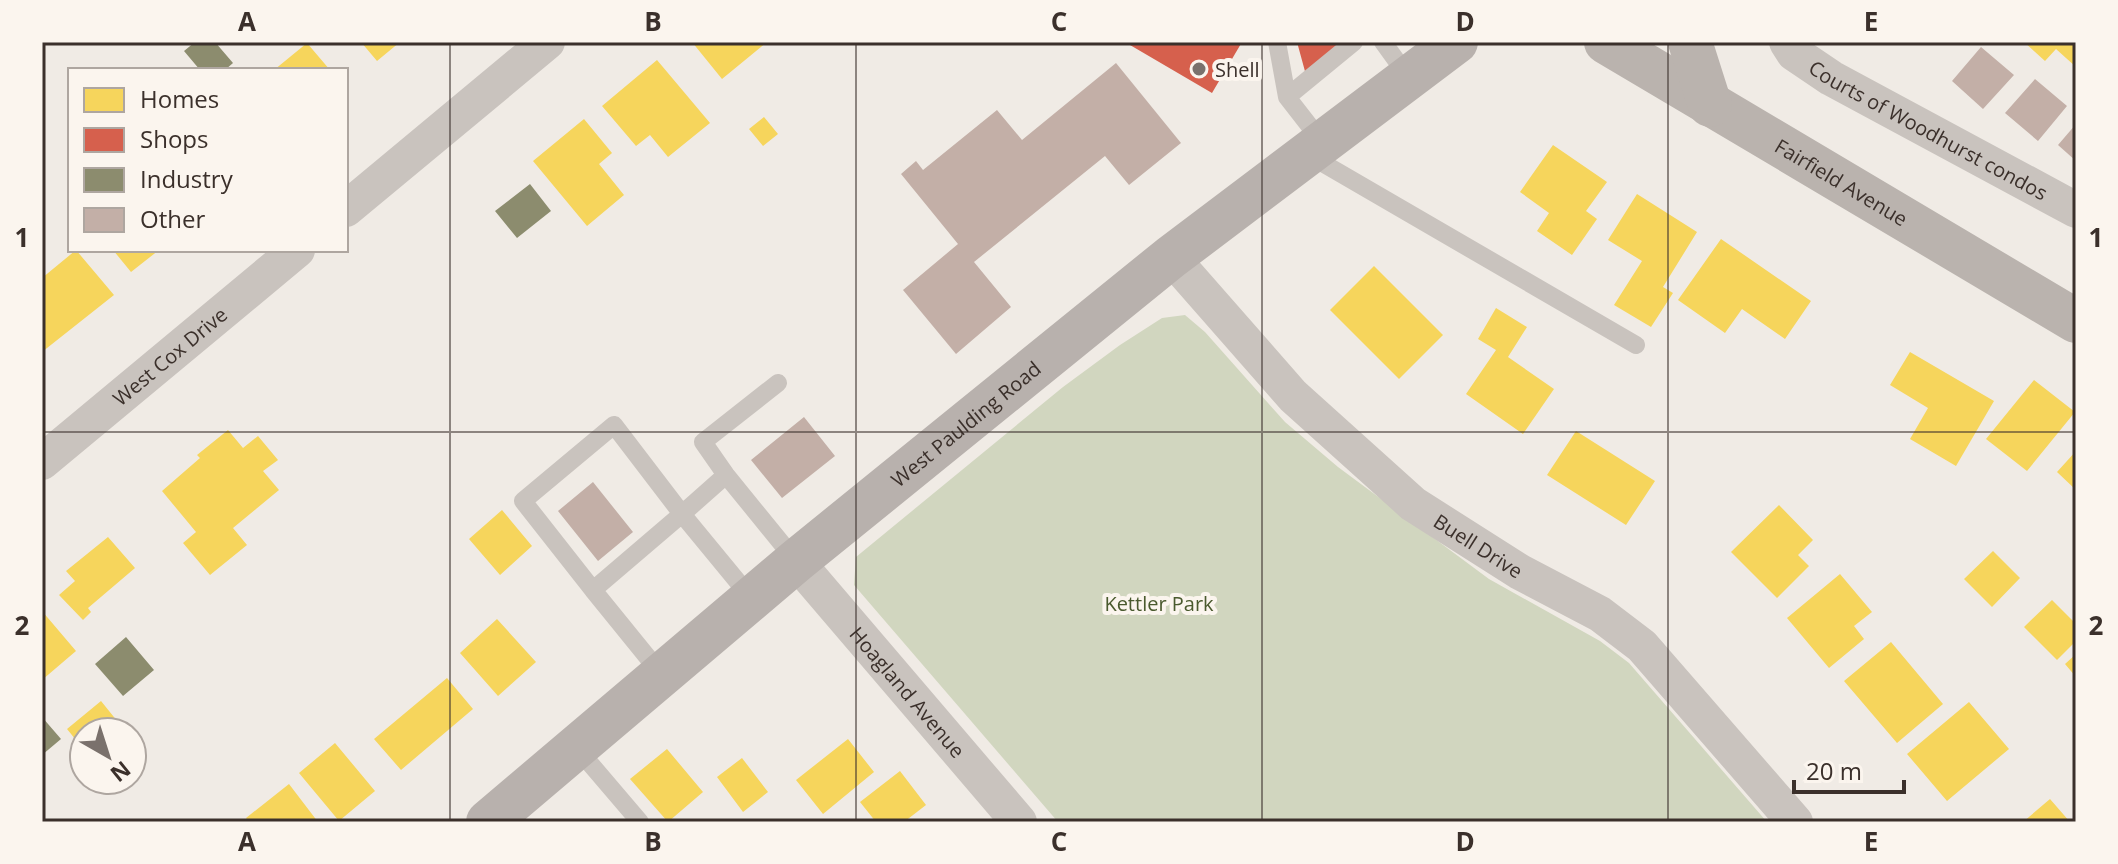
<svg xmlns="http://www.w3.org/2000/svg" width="2118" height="864" viewBox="0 0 2118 864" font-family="'Open Sans',sans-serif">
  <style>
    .green { fill: #d1d6bf }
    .homes { fill: #f6d55c }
    .shops { fill: #d6604d }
    .industry { fill: #8c8c6e }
    .building { fill: #c3afa7 }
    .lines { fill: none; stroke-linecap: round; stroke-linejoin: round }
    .lane { stroke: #c9c3be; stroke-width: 18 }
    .street { stroke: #c9c3be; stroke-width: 36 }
    .secondary { stroke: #bab3ae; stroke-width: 44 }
    .primary { stroke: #b8b1ad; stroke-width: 44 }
    .grid { fill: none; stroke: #3b302b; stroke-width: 2; stroke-opacity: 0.55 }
    .poi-dot { fill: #7a716c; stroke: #fbf5ee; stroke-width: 3 }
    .labels { text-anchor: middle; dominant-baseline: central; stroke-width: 8; stroke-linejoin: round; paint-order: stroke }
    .poi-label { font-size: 20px; fill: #3b302b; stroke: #fbf5ee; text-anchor: start }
    .street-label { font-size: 20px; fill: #3b302b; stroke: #fbf5ee }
    .park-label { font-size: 20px; fill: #4a5a2e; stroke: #fbf5ee }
    .neatline { fill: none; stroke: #3b302b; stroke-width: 3 }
    .grid-label { font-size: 26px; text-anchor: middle; font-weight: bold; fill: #3b302b }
  </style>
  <rect width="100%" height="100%" fill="#f0ebe5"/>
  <path class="green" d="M 1185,315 L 1205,332 L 1285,422 L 1338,467 L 1489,579 L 1600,641 L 1629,663 L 1767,822 L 1058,822 L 854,585 L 856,557 L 1063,387 L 1120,345 L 1162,318 Z"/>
  <path class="homes" d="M 361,42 L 400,42 L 377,61 Z
    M 692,42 L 767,42 L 722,79 Z
    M 2024,42 L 2076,42 L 2076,67 L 2056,49 L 2045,61 Z
    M 307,43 L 330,70 L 274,70 Z
    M 657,60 L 710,123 L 668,157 L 650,135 L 636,146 L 602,106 Z
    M 764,117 L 778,134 L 763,146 L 749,129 Z
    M 584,119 L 612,153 L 599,164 L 624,195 L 587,226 L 533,161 Z
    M 1553,145 L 1607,182 L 1586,211 L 1597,219 L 1572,255 L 1537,231 L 1549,213 L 1520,192 Z
    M 1637,194 L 1697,232 L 1663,287 L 1673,293 L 1651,327 L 1614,305 L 1642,261 L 1608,240 Z
    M 1721,239 L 1811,301 L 1785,339 L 1742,309 L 1725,333 L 1678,300 Z
    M 76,250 L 114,295 L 42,352 L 42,278 Z
    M 113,250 L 159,250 L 131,272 Z
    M 1374,266 L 1443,335 L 1399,379 L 1330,310 Z
    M 1496,308 L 1527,327 L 1508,357 L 1554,389 L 1523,434 L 1466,394 L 1496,350 L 1478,339 Z
    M 1910,352 L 1994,401 L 1956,466 L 1910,439 L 1928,408 L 1890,385 Z
    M 2034,380 L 2075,412 L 2027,471 L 1986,439 Z
    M 228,430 L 243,448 L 258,436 L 278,460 L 263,471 L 279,490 L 233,528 L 247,545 L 210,575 L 183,543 L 196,532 L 162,491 L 200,458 L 197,455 Z
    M 1576,431 L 1655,481 L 1626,525 L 1547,475 Z
    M 2076,451 L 2076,490 L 2057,472 Z
    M 1779,505 L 1813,540 L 1798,555 L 1809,566 L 1777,598 L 1731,552 Z
    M 502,510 L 532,546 L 500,575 L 469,539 Z
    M 108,537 L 135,568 L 88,608 L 91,612 L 83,620 L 59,595 L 75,581 L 66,571 Z
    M 1993,551 L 2020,578 L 1992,607 L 1964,579 Z
    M 1840,574 L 1872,612 L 1854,626 L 1864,639 L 1829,668 L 1787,618 Z
    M 2052,600 L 2076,624 L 2076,641 L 2057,660 L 2024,627 Z
    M 42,611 L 76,651 L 42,680 Z
    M 497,619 L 536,662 L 498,696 L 460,653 Z
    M 1891,642 L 1943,704 L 1897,743 L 1844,681 Z
    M 2076,654 L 2076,677 L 2065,664 Z
    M 447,678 L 473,709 L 401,770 L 374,739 Z
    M 101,701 L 126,732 L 84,732 L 84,750 L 67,729 Z
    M 1969,702 L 2009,749 L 1947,801 L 1907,754 Z
    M 848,739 L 874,772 L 823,814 L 796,780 Z
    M 335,743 L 375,791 L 339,821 L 299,773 Z
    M 667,749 L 703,792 L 668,822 L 630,779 Z
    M 742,758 L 768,792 L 743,812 L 717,777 Z
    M 900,771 L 926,805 L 904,822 L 876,822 L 860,802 Z
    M 289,784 L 318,822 L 249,822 L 246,818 Z
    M 2050,799 L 2070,822 L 2023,822 Z"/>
  <path class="shops" d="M 1132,42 L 1242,42 L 1212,93 L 1130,45 Z
    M 1297,42 L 1346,42 L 1306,75 Z"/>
  <path class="industry" d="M 195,42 L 215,42 L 233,63 L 225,70 L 200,70 L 184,51 Z
    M 530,184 L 551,211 L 517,238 L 495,211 Z
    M 126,637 L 154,670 L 123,696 L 95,664 Z
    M 42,717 L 61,739 L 42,755 Z"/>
  <path class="building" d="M 1981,47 L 2014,75 L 1983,109 L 1952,81 Z
    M 1116,63 L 1181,143 L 1129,185 L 1105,156 L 974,262 L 1011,307 L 956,354 L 903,290 L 958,244 L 901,174 L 916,161 L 923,170 L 997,110 L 1022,140 Z
    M 2035,79 L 2067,106 L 2038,141 L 2005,113 Z
    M 2076,124 L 2076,161 L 2058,145 Z
    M 804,417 L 835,456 L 782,498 L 751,460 Z
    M 593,482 L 633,532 L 598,561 L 558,511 Z"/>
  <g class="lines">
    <path class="lane" d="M 1277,42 L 1287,97 L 1322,142
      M 1383,42 L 1409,78
      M 1287,97 L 1354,42
      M 1307,154 L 1636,345
      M 778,383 L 703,442 L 726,475 L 796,561
      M 726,475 L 682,514 L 614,425 L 523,501 L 593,590 L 682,514 L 752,599
      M 593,590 L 662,675
      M 576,747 L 640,822"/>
    <g class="street">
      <path id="s1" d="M 1787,42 L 1794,53 L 1831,78 L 2076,210"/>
      <path d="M 346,209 L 547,42"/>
      <path id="s2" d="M 1171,257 L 1293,396 L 1413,504 L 1520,572 L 1600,614 L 1642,646 L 1795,822"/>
      <path id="s3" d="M 42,462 L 297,250"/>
      <path id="s4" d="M 796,561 L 1019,822"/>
    </g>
    <g class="secondary">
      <path id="s5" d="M 1606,42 L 2076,321"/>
      <path d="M 1690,42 L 1710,105"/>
    </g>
    <path class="primary" id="s6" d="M 488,822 L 796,561 L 1171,257 L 1456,42"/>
  </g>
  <path class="grid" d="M 450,42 L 450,822M 856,42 L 856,822M 1262,42 L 1262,822M 1668,42 L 1668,822M 42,432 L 2076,432"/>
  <circle class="poi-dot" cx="1199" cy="69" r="8"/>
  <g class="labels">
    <g class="poi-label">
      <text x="1215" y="69">Shell</text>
    </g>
    <g class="street-label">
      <text stroke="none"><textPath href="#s1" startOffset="168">Courts of Woodhurst condos</textPath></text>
      <text stroke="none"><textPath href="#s5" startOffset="274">Fairfield Avenue</textPath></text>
      <text stroke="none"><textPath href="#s3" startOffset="166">West Cox Drive</textPath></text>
      <text stroke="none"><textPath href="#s6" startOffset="622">West Paulding Road</textPath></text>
      <text stroke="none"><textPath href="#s2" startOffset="424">Buell Drive</textPath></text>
      <text stroke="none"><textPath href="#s4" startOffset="172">Hoagland Avenue</textPath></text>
    </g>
    <g class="park-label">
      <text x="1159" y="603">Kettler Park</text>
    </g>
  </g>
  <rect width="2118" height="864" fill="none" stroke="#fbf5ee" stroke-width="88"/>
  <rect x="68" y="68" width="280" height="184" fill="#fbf5ee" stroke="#aea6a0" stroke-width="2"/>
  <rect x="84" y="88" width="40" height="24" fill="#f6d55c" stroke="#aea6a0" stroke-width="2"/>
  <text x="140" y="108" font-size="24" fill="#3b302b">Homes</text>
  <rect x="84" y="128" width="40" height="24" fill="#d6604d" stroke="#aea6a0" stroke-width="2"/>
  <text x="140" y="148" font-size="24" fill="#3b302b">Shops</text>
  <rect x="84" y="168" width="40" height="24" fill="#8c8c6e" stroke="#aea6a0" stroke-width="2"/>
  <text x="140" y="188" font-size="24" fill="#3b302b">Industry</text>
  <rect x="84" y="208" width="40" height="24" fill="#c3afa7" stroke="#aea6a0" stroke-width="2"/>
  <text x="140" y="228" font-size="24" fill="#3b302b">Other</text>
  <g transform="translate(108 756) rotate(141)"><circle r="38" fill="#fbf5ee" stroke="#aea6a0" stroke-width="2"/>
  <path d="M0-6L14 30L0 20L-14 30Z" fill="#7a716c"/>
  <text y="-12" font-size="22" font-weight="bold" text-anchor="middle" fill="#3b302b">N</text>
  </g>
  <path d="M1794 780v12h110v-12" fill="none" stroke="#3b302b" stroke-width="4"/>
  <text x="1806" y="780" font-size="24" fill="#3b302b" stroke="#fbf5ee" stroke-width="6" paint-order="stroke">20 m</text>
  <rect x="44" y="44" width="2030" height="776" class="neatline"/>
  <g class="grid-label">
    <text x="247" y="31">A</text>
    <text x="653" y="31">B</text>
    <text x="1059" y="31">C</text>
    <text x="1465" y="31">D</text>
    <text x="1871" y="31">E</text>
    <text x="22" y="247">1</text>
    <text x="2096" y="247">1</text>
    <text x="22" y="635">2</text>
    <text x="2096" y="635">2</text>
    <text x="247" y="851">A</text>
    <text x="653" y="851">B</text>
    <text x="1059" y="851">C</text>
    <text x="1465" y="851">D</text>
    <text x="1871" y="851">E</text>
  </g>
</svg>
